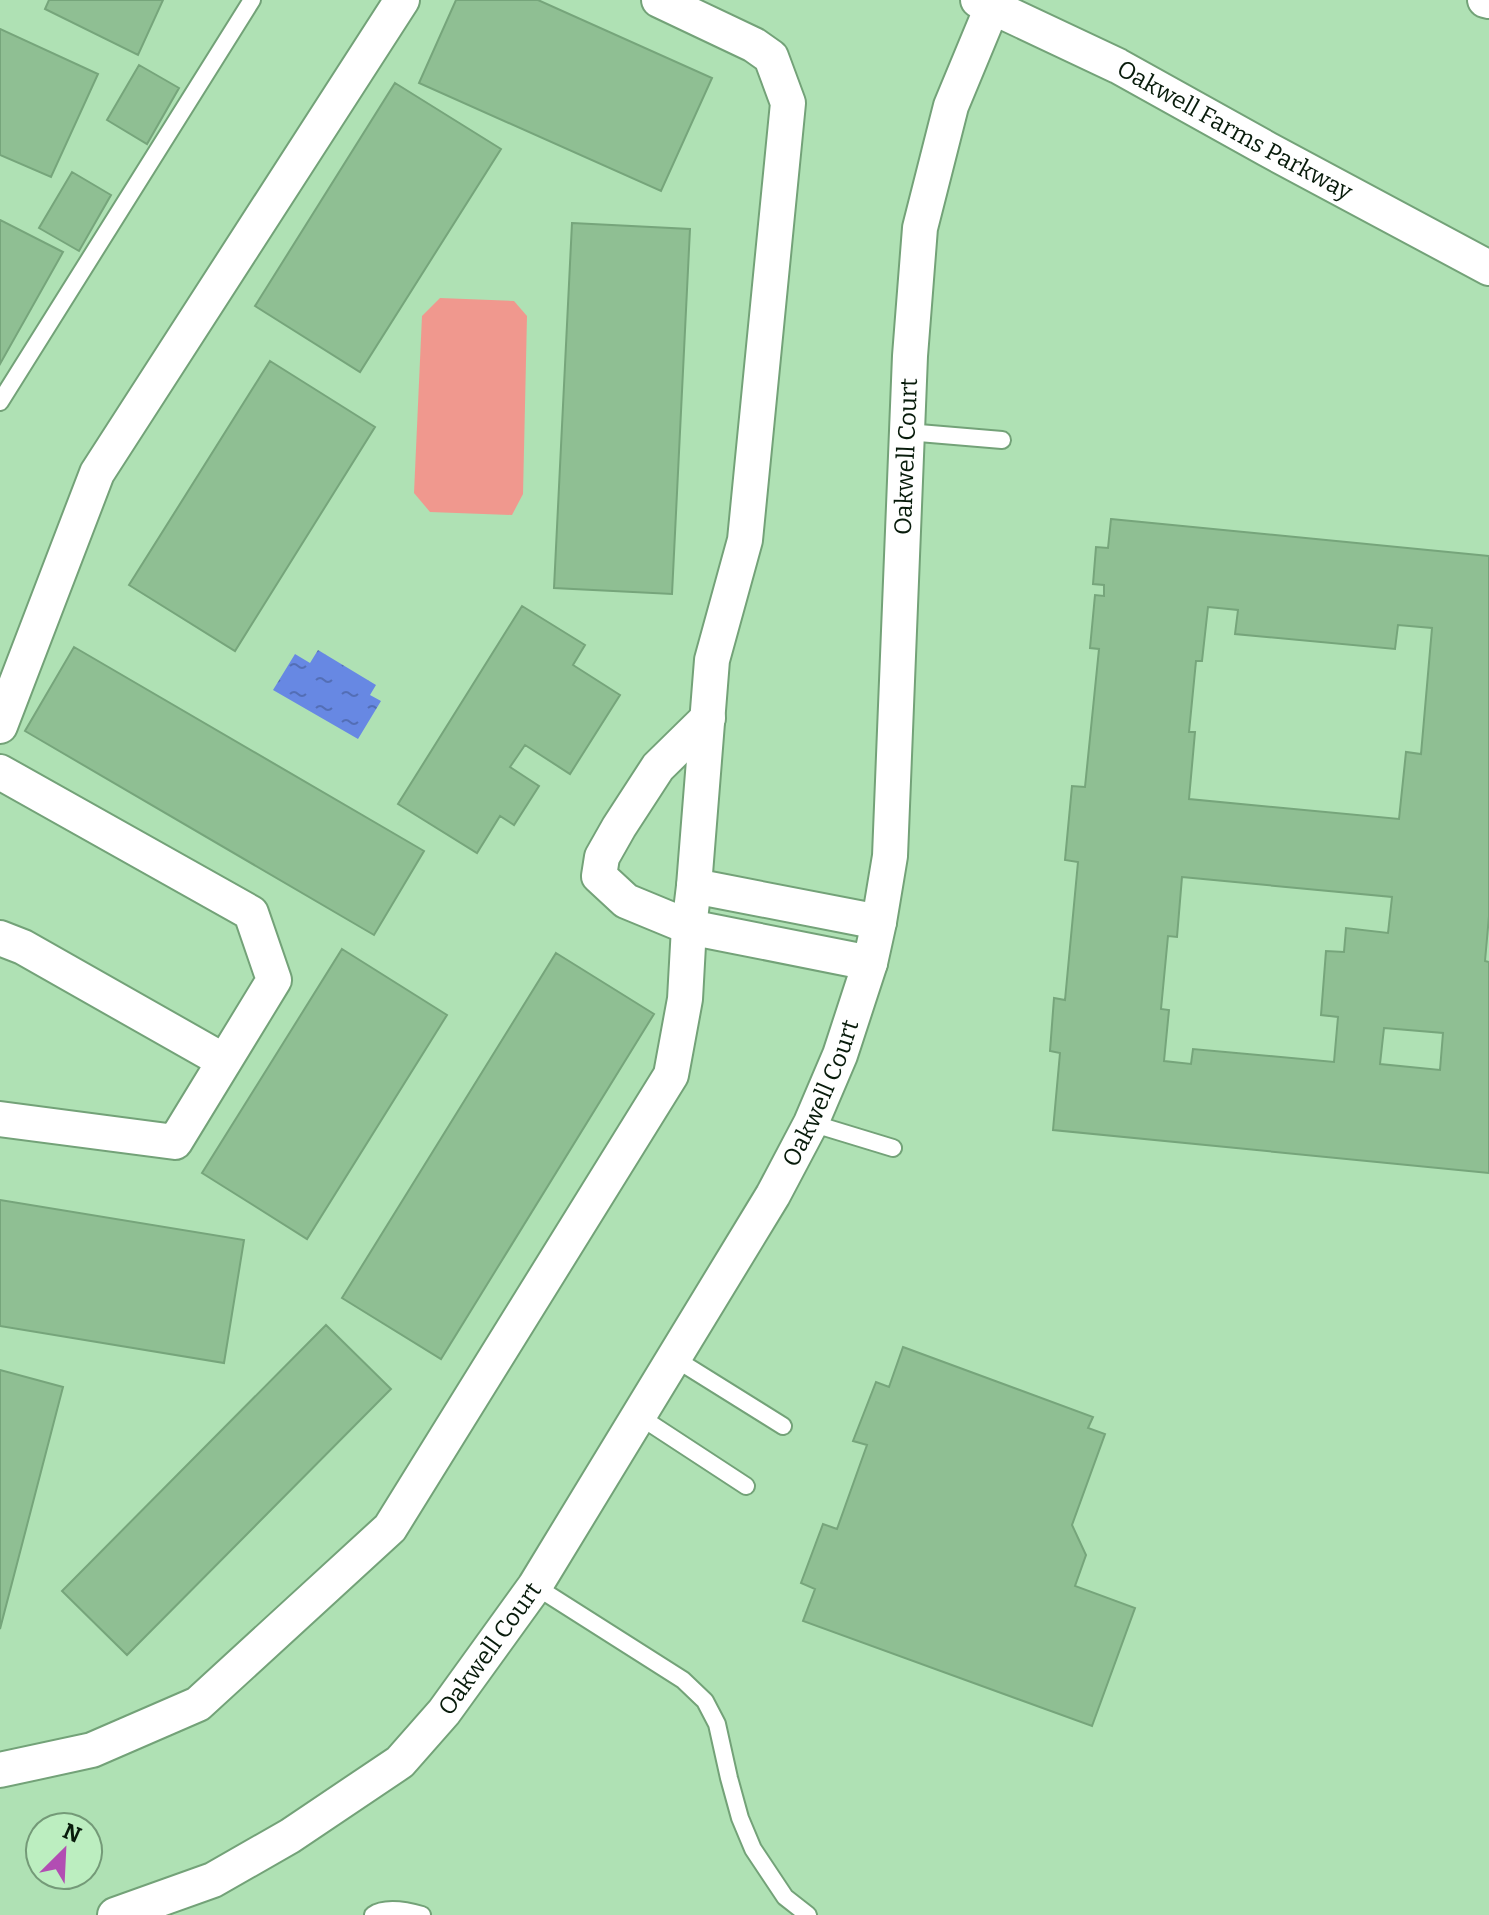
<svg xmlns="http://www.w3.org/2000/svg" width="1489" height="1915" viewBox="0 0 1489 1915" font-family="Bitter,serif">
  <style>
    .pitch { fill: #f0988e }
    .water { fill: url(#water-ripples) }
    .building { fill: #8fbf93; stroke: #76a57b; stroke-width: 2; fill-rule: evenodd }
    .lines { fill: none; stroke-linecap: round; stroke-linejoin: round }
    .lane-casing { stroke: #73a278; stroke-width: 20 }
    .street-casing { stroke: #73a278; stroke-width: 38 }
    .lane { stroke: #fff; stroke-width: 16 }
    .street { stroke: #fff; stroke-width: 34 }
    .labels { text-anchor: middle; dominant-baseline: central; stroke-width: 7; stroke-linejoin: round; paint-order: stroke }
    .street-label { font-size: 24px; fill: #081b0b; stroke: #bceec0 }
  </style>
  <defs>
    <pattern id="water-ripples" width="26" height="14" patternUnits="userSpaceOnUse" patternTransform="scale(2)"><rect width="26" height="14" fill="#6788e3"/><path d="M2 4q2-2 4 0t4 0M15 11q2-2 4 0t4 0" fill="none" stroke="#536eb6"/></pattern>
  </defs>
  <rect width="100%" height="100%" fill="#afe1b4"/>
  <path class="pitch" d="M 440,298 L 514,301 L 527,316 L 523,494 L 512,515 L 430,512 L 414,493 L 422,316 Z"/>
  <path class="water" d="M 318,650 L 376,685 L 370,695 L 381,701 L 358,739 L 273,690 L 295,654 L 310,663 Z"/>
  <path class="building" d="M 49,0 L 163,0 L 138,55 L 45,9 Z
    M 456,0 L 538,0 L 712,78 L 661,191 L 419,83 Z
    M 0,29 L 98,74 L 51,177 L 0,155 Z
    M 139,65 L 179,88 L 147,144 L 107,120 Z
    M 395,83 L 501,149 L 360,372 L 255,306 Z
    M 72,172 L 111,195 L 79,251 L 39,228 Z
    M 0,220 L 63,252 L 0,364 Z
    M 572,223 L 690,229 L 672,594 L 554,588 Z
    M 270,361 L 375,427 L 235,651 L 129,585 Z
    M 1111,519 L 1489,556 L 1489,916 L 1485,961 L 1489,962 L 1489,1173 L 1053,1130 L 1060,1053 L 1050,1051 L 1054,998 L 1065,1000 L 1078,862 L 1065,860 L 1072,786 L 1085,787 L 1099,649 L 1090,648 L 1095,595 L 1104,596 L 1104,585 L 1093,584 L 1096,547 L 1108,548 ZM 1208,607 L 1238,610 L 1235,634 L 1395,649 L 1398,625 L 1432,628 L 1421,754 L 1406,752 L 1399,819 L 1189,799 L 1195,732 L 1189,732 L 1196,661 L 1202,661 ZM 1182,877 L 1392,897 L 1388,933 L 1346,928 L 1344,952 L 1326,951 L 1321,1015 L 1338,1017 L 1334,1062 L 1193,1049 L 1191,1064 L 1164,1061 L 1169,1010 L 1161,1009 L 1168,936 L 1177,937 ZM 1384,1028 L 1443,1033 L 1440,1070 L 1380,1064 Z
    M 522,606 L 585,645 L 573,665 L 620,695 L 570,774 L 525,745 L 510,767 L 539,786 L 514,825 L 500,816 L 477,853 L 398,804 Z
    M 74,647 L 424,851 L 374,935 L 25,731 Z
    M 342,949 L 447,1015 L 307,1239 L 202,1173 Z
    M 556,953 L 654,1014 L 441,1359 L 342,1298 Z
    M 0,1200 L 244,1240 L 224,1363 L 0,1326 Z
    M 326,1325 L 391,1389 L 127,1655 L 62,1591 Z
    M 903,1347 L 1093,1417 L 1088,1428 L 1105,1434 L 1072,1525 L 1086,1555 L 1075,1586 L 1135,1608 L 1092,1726 L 803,1621 L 815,1589 L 801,1583 L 823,1524 L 837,1529 L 867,1445 L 853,1441 L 876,1382 L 889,1387 Z
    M 0,1370 L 63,1387 L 0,1629 Z"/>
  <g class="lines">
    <g class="lane-casing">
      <path id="lane" d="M 0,402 L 252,0
        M 907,432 L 1002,440
        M 811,1123 L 893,1148
        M 674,1358 L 783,1426
        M 639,1416 L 746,1486
        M 535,1586 L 683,1680 L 705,1701 L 717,1724 L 729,1778 L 740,1818 L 753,1849 L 785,1897 L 808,1915
        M 373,1915 C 386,1906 408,1911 422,1915"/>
    </g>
    <g class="street-casing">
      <g id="street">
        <path id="s1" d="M 978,0 L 1118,66 L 1267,149 L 1489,268"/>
        <path d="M 1485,0 L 1489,1"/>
        <path d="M 708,718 L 658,767 L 619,827 L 602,857 L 599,876 L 626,901 L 689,927 L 870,963"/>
        <path d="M 0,726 L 97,473 L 402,0"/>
        <path d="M 0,772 L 251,913 L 274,980 L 175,1142 L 0,1119"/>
        <path d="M 694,886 L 879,922"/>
        <path d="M 0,938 L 23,947 L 224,1061"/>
        <path d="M 0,1770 L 92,1750 L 198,1704 L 390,1528 L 671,1075 L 685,999 L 689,927 L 694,886 L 712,660 L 745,540 L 788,103 L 771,57 L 754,45 L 659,0"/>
        <path id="s2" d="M 115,1915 L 213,1880 L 290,1836 L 400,1762 L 444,1712 L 535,1586 L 773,1195 L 811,1123 L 840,1055 L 870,963 L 879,922 L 890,856 L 910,356 L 920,228 L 951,106 L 995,0"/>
      </g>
    </g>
    <use href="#lane" class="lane"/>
    <use href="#street" class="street"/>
  </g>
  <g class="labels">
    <g class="street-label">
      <text stroke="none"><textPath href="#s1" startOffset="288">Oakwell Farms Parkway</textPath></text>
      <text stroke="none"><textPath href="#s2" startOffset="1766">Oakwell Court</textPath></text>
      <text stroke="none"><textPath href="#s2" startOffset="1118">Oakwell Court</textPath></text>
      <text stroke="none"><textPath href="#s2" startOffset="470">Oakwell Court</textPath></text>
    </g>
  </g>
  <g transform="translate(64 1851) rotate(24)"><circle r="38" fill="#bceec0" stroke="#749a78" stroke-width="2"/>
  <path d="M0-6L14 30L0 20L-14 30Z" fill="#b24db3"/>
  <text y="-12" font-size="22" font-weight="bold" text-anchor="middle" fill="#081b0b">N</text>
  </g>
</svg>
